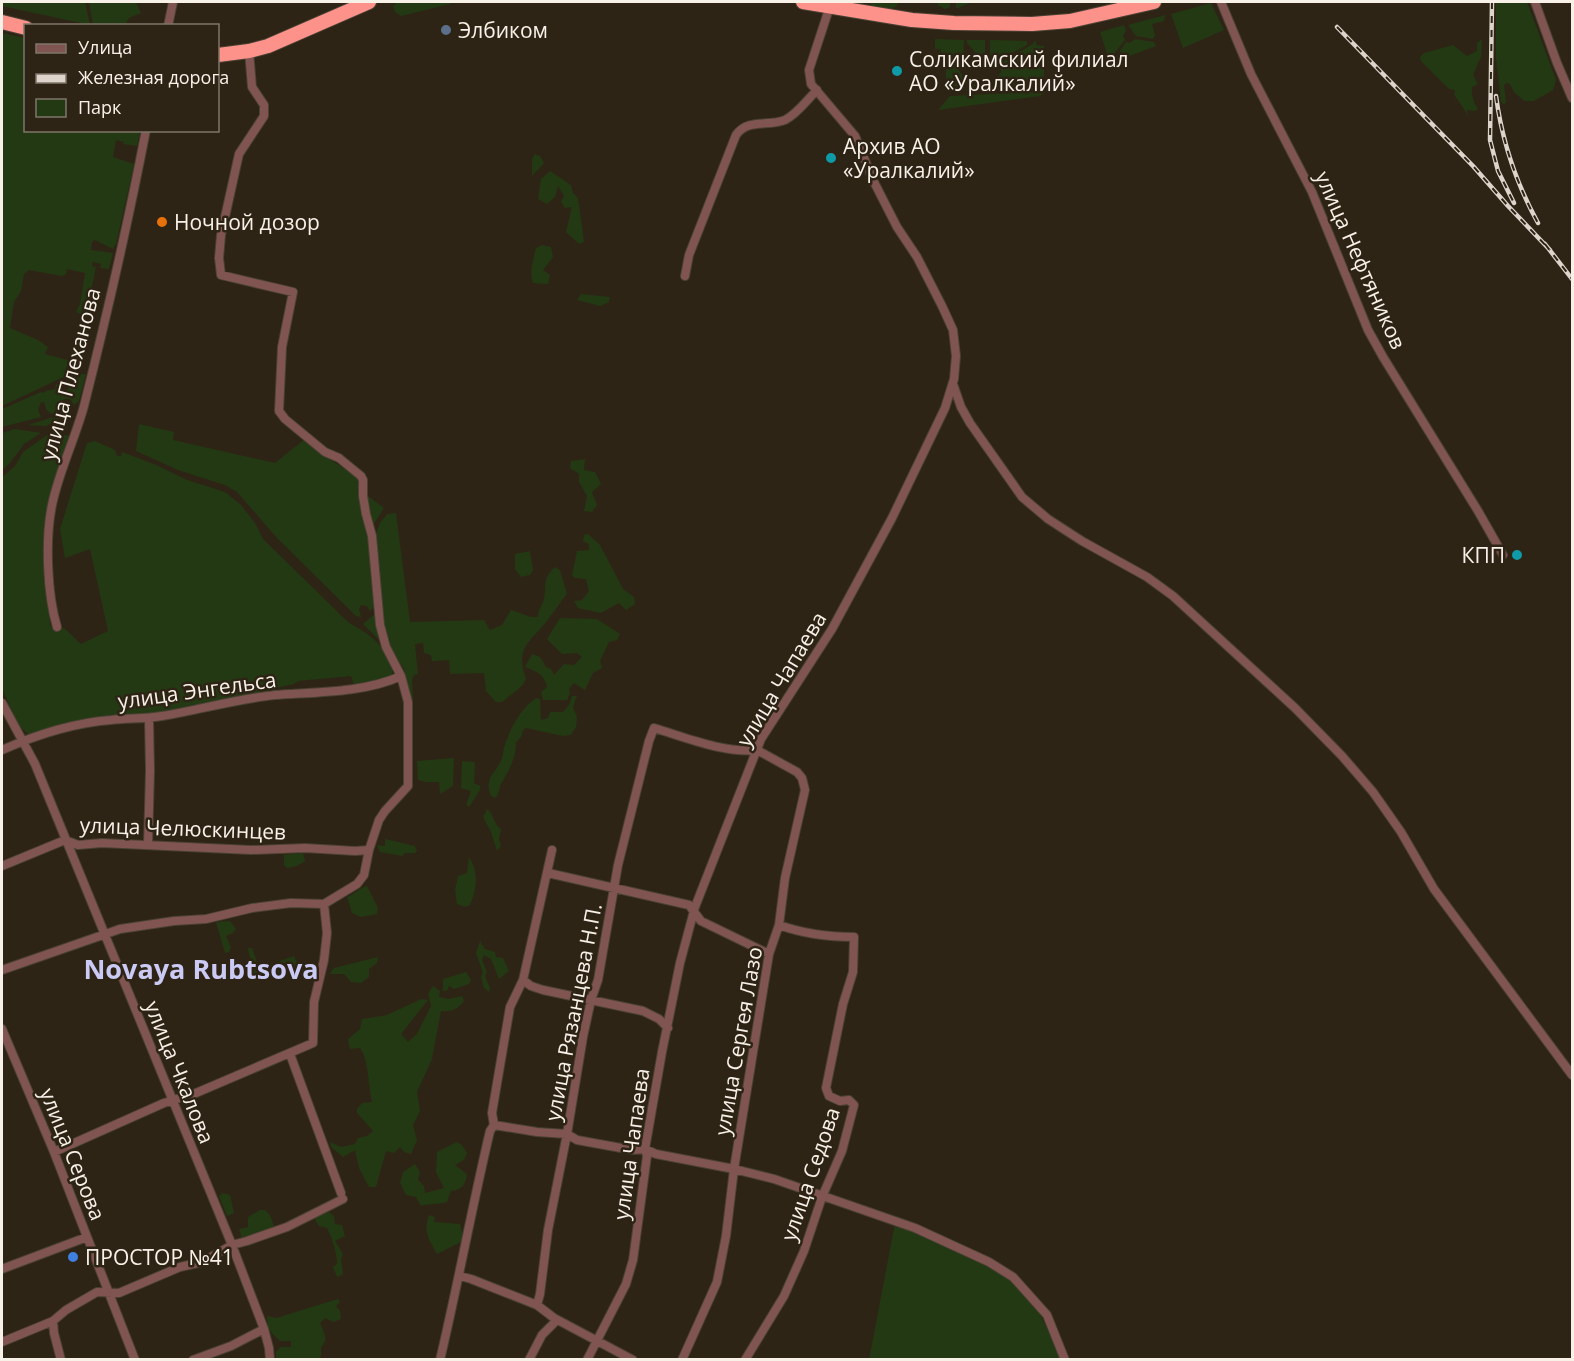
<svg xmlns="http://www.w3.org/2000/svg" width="1574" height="1361" viewBox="0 0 1574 1361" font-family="'Open Sans',sans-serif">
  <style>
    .green { fill: #233913 }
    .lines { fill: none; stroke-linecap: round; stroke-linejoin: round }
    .street-casing { stroke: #4a4133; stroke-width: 10 }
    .highway-casing { stroke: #4a4133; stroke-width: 16 }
    .street { stroke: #805551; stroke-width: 8 }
    .highway { stroke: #fd928b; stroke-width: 14 }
    .rail-casing { stroke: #ddd5cb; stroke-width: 4.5 }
    .rail { stroke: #2e2415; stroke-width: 2; stroke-dasharray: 7; stroke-linecap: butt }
    .service-dot { fill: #5c6f8a; stroke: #2e2415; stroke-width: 2 }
    .culture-dot { fill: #0f9aa8; stroke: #2e2415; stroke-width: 2 }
    .food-dot { fill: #e8710a; stroke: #2e2415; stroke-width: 2 }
    .shop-dot { fill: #3f7fe0; stroke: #2e2415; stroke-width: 2 }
    .labels { text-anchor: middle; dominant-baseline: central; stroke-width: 5; stroke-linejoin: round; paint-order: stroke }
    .poi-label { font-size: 21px; fill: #f8f1e8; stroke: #2e2415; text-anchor: start }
    .street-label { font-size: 21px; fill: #f8f1e8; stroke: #2e2415 }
    .district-label { font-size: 27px; font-weight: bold; fill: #cacaf5; stroke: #2e2415 }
  </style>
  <rect width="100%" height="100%" fill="#2e2415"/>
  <path class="green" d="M 2,2 L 85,2 L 90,25 L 2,6 Z
    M 89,2 L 136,2 L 141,13 L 129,18 L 125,25 L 93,25 Z
    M 398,2 L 451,2 L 450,4 L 401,16 L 395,12 L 393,6 Z
    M 870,2 L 899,2 L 896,7 L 886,10 L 871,6 Z
    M 937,2 L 972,2 L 958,8 L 956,8 L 956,3 L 950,3 L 950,7 L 945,9 L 938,5 Z
    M 1496,2 L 1527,2 L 1556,80 L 1553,90 L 1534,101 L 1524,101 L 1514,92 L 1510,84 L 1507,83 L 1504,85 L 1506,103 L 1503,104 L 1501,101 L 1496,58 Z
    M 1211,3 L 1224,30 L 1183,48 L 1171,14 Z
    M 1165,15 L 1164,21 L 1152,24 L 1155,35 L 1153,39 L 1136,36 L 1128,25 Z
    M 1124,25 L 1126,31 L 1123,35 L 1125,40 L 1109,60 L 1100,32 Z
    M 2,33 L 25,38 L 26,130 L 140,131 L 137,146 L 123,144 L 124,142 L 116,140 L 113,157 L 134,164 L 116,244 L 113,249 L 95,240 L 92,242 L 91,250 L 113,253 L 109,269 L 100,268 L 101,264 L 93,262 L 92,266 L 96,267 L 86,316 L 76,312 L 80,304 L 85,273 L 67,269 L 66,274 L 62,276 L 29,270 L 24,274 L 21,291 L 14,302 L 10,328 L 38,340 L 48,347 L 45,354 L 68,360 L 66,370 L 68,375 L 2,406 Z
    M 935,39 L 964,40 L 963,63 L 958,69 L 962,75 L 962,91 L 950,92 L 946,86 L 946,64 L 941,63 L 941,49 L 935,49 Z
    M 1135,39 L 1154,42 L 1156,46 L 1113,62 L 1126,42 L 1130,43 Z
    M 1482,39 L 1481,57 L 1473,75 L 1478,84 L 1472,87 C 1471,96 1474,103 1478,109 L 1475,111 L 1467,110 L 1468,117 C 1465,108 1458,102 1454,94 L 1455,90 L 1449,89 L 1421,61 L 1420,57 L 1424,53 L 1453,45 L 1467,56 L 1477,51 L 1477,43 Z
    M 967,40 L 985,40 L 985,55 L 979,57 L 967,43 Z
    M 990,40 L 1027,41 L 1027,45 L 999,60 L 990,55 Z
    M 1034,41 L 1036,41 L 1036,45 L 1044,46 L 1044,81 L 1037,88 L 965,91 L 979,81 L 986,83 L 995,81 L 1001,72 L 1000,63 L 1033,44 Z
    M 1046,83 L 1045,92 L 1040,96 L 938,110 L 950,96 L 1037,92 Z
    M 535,154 L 540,156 L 544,163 L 532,176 L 532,159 Z
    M 550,171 L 571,185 L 573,193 L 578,198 L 584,242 L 579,244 L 566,232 L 572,207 L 565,208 L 561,202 L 564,196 L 558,186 L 555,197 L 547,204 L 538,199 L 541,179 Z
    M 542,245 L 551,247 L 553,257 L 543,270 L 550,275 L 548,284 L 533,283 C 529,271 533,261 536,248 Z
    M 581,294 L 610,297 L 609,302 L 600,306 L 577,300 Z
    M 81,374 L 86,374 L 79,401 L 74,405 L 70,399 L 65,399 L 61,401 L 64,410 L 51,414 L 46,409 L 44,402 L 41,402 L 38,410 L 41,417 L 2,427 L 2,409 L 41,392 L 43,393 L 46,391 L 55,389 L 56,384 L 61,382 L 62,393 L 65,392 Z
    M 65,416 L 46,426 L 28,425 L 50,418 Z
    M 139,424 L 174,432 L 173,440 L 275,463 L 305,439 L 323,455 L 356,476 L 360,484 L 370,538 L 376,597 L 374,607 L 370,611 L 367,606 L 361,605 L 359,609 L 361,617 L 356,616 L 277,538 L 237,492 L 225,485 L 178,470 L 136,451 Z
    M 15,429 L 41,433 L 24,444 L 10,463 L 2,470 L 2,433 Z
    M 50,433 L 70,436 L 54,487 L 46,558 L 50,625 L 55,630 L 64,628 L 81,644 L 108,631 L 90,549 L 65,558 L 60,529 L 87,443 L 95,441 L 115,450 L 117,456 L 121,456 L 122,452 L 154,464 L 187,480 L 225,492 L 241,505 L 255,523 L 263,539 L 349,623 C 368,632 396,653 392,676 L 354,685 L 351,676 L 298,681 L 294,684 L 276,688 L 275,692 L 149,716 L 73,722 L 28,734 L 18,725 L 2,688 L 2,477 L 15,466 L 23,452 Z
    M 585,459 L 584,470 L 595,472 L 601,484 L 592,492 L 597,505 L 592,512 L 584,511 L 587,496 L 579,482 L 579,474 L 570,468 L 571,461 Z
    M 365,494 L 384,508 L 373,525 L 370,520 Z
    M 396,513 L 410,622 L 484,620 L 490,630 L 502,625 L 511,610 C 522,613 528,618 538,617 C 538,609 542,606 544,599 C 547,584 542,579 555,567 L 560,570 L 567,594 C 560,602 554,612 547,621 C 529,643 515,648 526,679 L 522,686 L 502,702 L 496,702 L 486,691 L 484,673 L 450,674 L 449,660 L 432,661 L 431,655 L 424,653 L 423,643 L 415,644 L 418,674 L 414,675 L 412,679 L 413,699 L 410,698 L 404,669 L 388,646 L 390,640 L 385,638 L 375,536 L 380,523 L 387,514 Z
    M 588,534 L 600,545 L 623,589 L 634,597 L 635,604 L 626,610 L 619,603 L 601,613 L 578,608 L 574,601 L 582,600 L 589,591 L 586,579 L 575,578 L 572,575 L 577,551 L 589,550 L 589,544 L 583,541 L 584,535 Z
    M 530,551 L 533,570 L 530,575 L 521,577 L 515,569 L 515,554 Z
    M 377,612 L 381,642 L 363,624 Z
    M 560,618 L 597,619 L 620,634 L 617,640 L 609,642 L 600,661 L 602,668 L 593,673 L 585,690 L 574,683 L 569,689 L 570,693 L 567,700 L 543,700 L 541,692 L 547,687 C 545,675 536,671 525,667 L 532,654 L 540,657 L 546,667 L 551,669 L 554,675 L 564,664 L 574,665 L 582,657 L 577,653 L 562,654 L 547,639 Z
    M 572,696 L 577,696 L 573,707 L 577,717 L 576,727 L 571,735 L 563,736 L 526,728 L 523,730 L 521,737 L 516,742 C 516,759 509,770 501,784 C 499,789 499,793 496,798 L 491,796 C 483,777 497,773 502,758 C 503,756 503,750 504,748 C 509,730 520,709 536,698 L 540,699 L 541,720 L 548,718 L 550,712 L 563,712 L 569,705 Z
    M 454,758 L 453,786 L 440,794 L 439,782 L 426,782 L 418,780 L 417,761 Z
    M 462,761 L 475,762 L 474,783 L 480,786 L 480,790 L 469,807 L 466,805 L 471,791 L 461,788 Z
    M 487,809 C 495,815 492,823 501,829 L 499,839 L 501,846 L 497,851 L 491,832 L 483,817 Z
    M 385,839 L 415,846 L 417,851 L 415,853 L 405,853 L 402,856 L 380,852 L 377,845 L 385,846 Z
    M 303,853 L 305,861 L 297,866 L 287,868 L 284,865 L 284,855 Z
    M 469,857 C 479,873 477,888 470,905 L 465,907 L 457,904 L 455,890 L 458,876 L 467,873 Z
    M 367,886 L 378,908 L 377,914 L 361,917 L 352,913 L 347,897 C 355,894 359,888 367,886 Z
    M 230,921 L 236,929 L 233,933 L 226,936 L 231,947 L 229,952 L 225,953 L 216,922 Z
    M 480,941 L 485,949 L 495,952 L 496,957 L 503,958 L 509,971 L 499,979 L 491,959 L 484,955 L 482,960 L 487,972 L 485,976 L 490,988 L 489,992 L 484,988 L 481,977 L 483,973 L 476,953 Z
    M 248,948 L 252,948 L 257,962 L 265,966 L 294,956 L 300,970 L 256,981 L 252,981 L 253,973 Z
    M 378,957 L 377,963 L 369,969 L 369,977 L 361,983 L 351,982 L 344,974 L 330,974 L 334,968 Z
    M 466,972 L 471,980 L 469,984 L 454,989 L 449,986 L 447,991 L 443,991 L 443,979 Z
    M 433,986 L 440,991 L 439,997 L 448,999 L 462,996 L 464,1001 C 457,1010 451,1012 441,1011 L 432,1059 L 417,1092 L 420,1111 L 413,1125 L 417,1140 L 411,1154 L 404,1152 L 400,1147 L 394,1153 L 386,1151 L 376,1187 L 369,1187 L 359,1168 L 355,1150 L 343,1157 L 331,1147 L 330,1142 L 341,1147 L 355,1144 L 358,1138 L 367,1136 L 373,1131 L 357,1113 L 357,1109 L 362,1103 L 372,1102 C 368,1085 369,1060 360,1048 L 350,1049 L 348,1039 L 360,1029 L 362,1019 L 387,1015 L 421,999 L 428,1000 L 401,1034 L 408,1042 L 417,1034 L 431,1006 L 428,994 Z
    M 457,1142 L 462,1145 L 467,1153 L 464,1160 L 455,1165 L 467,1174 C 466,1184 462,1190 451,1191 L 447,1202 C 437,1205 430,1203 421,1206 L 416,1197 L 406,1195 L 400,1183 L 403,1172 L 415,1164 L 420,1172 L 418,1180 L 424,1186 L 425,1193 L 444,1188 L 436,1172 L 437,1152 Z
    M 223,1193 L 230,1195 L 234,1213 L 227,1216 L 219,1196 Z
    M 260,1210 L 265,1210 L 270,1215 L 274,1226 L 247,1238 L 242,1238 L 239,1229 L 248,1227 L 248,1217 Z
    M 329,1212 L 334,1216 L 335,1224 L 342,1225 L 345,1236 L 335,1241 L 343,1254 L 341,1259 L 343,1274 L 337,1277 L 333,1267 L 337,1264 C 337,1252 332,1238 327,1228 L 319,1226 L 314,1218 Z
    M 429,1215 L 435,1217 L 434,1222 L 460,1224 L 463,1236 L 461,1242 L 437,1254 C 429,1239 423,1232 429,1215 Z
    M 895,1223 L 972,1253 L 1017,1285 L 1039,1312 L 1062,1359 L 869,1360 Z
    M 338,1299 L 340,1302 L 336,1306 L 340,1311 L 341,1319 L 334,1322 L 325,1318 L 320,1323 C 324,1332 329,1340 321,1347 L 321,1356 L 319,1359 L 278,1359 L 276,1357 L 276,1352 L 281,1347 L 291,1347 L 291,1341 L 280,1341 L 268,1329 L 267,1316 L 276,1318 Z"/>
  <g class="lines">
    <g class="street-casing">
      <path id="street" d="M 1221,2 L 1251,74 L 1312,192 L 1368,330 L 1383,357 L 1478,511 L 1503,555
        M 1535,2 L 1557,63 L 1572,98
        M 168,26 L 173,2
        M 685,276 L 689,255 L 736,135 C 748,118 768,127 785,120 C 797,114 807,100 817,90
        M 953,384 L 961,407 L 970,423 L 1022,497 L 1048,519 L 1082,541 L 1147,577 L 1173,596 L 1295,708 L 1342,756 L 1373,792 L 1401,832 L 1434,889 L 1572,1075
        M 57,627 C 47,594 45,539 52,505 C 59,471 75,439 84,406 C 107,315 128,223 146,130
        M 2,703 L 35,764 L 232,1245 L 264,1329 L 269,1348 L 270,1360
        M 2,750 C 38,734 72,723 111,720 C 128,718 145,719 162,716 C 199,710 236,699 275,695 C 314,692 364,693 401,676
        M 148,844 L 150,771 L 149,719
        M 2,866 L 65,840 L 78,845 L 102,843 L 251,850 L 305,848 L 355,851 L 369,850
        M 548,873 L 689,905 L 701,921 L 769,954
        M 2,970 L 120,929 L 174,921 L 206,919 L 252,908 L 291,903 L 324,904
        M 523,980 L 531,986 L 543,990 L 643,1011 L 659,1019 L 668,1028
        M 2,1029 L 54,1152 L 135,1360
        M 290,1054 L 341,1193
        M 494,1125 L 537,1132 L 567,1134 L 577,1140 L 632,1150 L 645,1149 L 656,1154 L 734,1169 L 774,1179 L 915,1228 L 989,1262 L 1013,1277 L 1047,1315 L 1065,1360
        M 54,1152 L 164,1103 L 196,1093 L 313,1043 L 314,1002 L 324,960 L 327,933 L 324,904 L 357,884 L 364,875 L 369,850 L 379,820 L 385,811 L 408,786 L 408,702 L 401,676 L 386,647 L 380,625 L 372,536 L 366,514 L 363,496 L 363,480 L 361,476 L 339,458 L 325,452 L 285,419 L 279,411 L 282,347 L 293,292 L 221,275 L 219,258 L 221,235 L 239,154 L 264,116 L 264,105 L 252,87 L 249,51
        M 2,1269 L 87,1237
        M 460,1276 L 471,1279 L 537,1305 L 554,1318 L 633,1360
        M 537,1305 L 540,1294 L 548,1230 L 567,1134 L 583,1037 L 591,1000 L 598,980 L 618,865 L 649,741 L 654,728 C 687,738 723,753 757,750
        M 53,1321 L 54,1333 L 61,1360
        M 2,1342 L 53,1321 L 66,1310 L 97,1292 L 119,1293 L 180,1267 L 202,1262 L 232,1245 L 247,1241 L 287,1227 L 343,1199
        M 193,1360 L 231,1346 L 264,1329
        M 440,1360 C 458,1284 472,1207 490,1131 L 494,1125 L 492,1113 L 494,1101 L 510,1007 L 523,980 L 552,850
        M 529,1360 L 542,1335 L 557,1320
        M 587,1360 L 626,1284 L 633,1260 L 647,1156 L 645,1149 L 662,1052 L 680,963 L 695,907 L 761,739 L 832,629 L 892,518 L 945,408 L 954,379 L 956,356 L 953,330 L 942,306 L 917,257 L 897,227 L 873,180 L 855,136 L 811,84 L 809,70 L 830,6
        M 682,1360 L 717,1282 L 726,1236 L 734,1169 L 769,954 L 779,925 L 785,878 L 805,790 L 802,778 L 797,772 L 757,750
        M 745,1360 L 784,1296 L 804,1251 L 822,1197 L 842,1151 L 854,1105 L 849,1100 L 840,1101 L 829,1096 L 826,1088 L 843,1004 L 853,972 L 854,937 C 828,937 804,934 779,925"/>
    </g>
    <g class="highway-casing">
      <path id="highway" d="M 803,2 L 912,20 L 954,23 L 1032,24 L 1070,21 L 1154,2
        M 2,22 L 26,28
        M 218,55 L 249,51 L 268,46 L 369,2"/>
    </g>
    <use href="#street" class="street"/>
    <use href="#highway" class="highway"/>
    <g class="rail-casing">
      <path id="rail" d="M 1492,2 L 1490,140 L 1498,171 L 1514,203
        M 1337,27 L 1473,166 L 1508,206 L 1550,250
        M 1496,96 C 1502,141 1516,183 1538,223
        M 1545,244 L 1572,279"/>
    </g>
    <use href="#rail" class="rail"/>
  </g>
  <circle class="service-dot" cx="446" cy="30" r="6"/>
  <g class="culture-dot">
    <circle cx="897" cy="71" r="6"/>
    <circle cx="831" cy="158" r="6"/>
    <circle cx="1517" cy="555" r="6"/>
  </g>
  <circle class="food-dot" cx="162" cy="222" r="6"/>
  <circle class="shop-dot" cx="73" cy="1257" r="6"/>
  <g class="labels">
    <g class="poi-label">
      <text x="458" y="30">Элбиком</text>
      <text x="909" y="59">Соликамский филиал<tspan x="909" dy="24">АО «Уралкалий»</tspan></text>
      <text x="843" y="146">Архив АО<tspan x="843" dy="24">«Уралкалий»</tspan></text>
      <text x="174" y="222">Ночной дозор</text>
      <text x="1505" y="555" text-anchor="end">КПП</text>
      <text x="85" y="1257">ПРОСТОР №41</text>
    </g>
    <g class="street-label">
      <text transform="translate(1361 260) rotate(66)">улица Нефтяников</text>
      <text transform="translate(70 374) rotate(-75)">улица Плеханова</text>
      <text transform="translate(781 679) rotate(-59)">улица Чапаева</text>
      <text transform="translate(197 690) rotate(-8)">улица Энгельса</text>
      <text transform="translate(183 828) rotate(2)">улица Челюскинцев</text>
      <text transform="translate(573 1012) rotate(-79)">улица Рязанцева Н.П.</text>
      <text transform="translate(738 1041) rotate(-80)">улица Сергея Лазо</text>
      <text transform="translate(180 1072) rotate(68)">улица Чкалова</text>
      <text transform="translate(631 1144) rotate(-82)">улица Чапаева</text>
      <text transform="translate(73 1154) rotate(68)">улица Серова</text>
      <text transform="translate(810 1174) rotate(-71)">улица Седова</text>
    </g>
    <g class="district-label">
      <text x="201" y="968">Novaya Rubtsova</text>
    </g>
  </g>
  <rect width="1574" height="1361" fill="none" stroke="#f8f1e8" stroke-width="6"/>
  <rect x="24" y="24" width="195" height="108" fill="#2e2415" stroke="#7f7669" stroke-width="1.5"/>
  <rect x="36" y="44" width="30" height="9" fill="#805551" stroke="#7f7669" stroke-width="1.5"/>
  <text x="78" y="54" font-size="18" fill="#f8f1e8">Улица</text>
  <rect x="36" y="74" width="30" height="9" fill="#ddd5cb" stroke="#7f7669" stroke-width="1.5"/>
  <text x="78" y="84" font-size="18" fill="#f8f1e8">Железная дорога</text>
  <rect x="36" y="99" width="30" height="18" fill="#233913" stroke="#7f7669" stroke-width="1.5"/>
  <text x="78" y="114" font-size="18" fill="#f8f1e8">Парк</text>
</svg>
